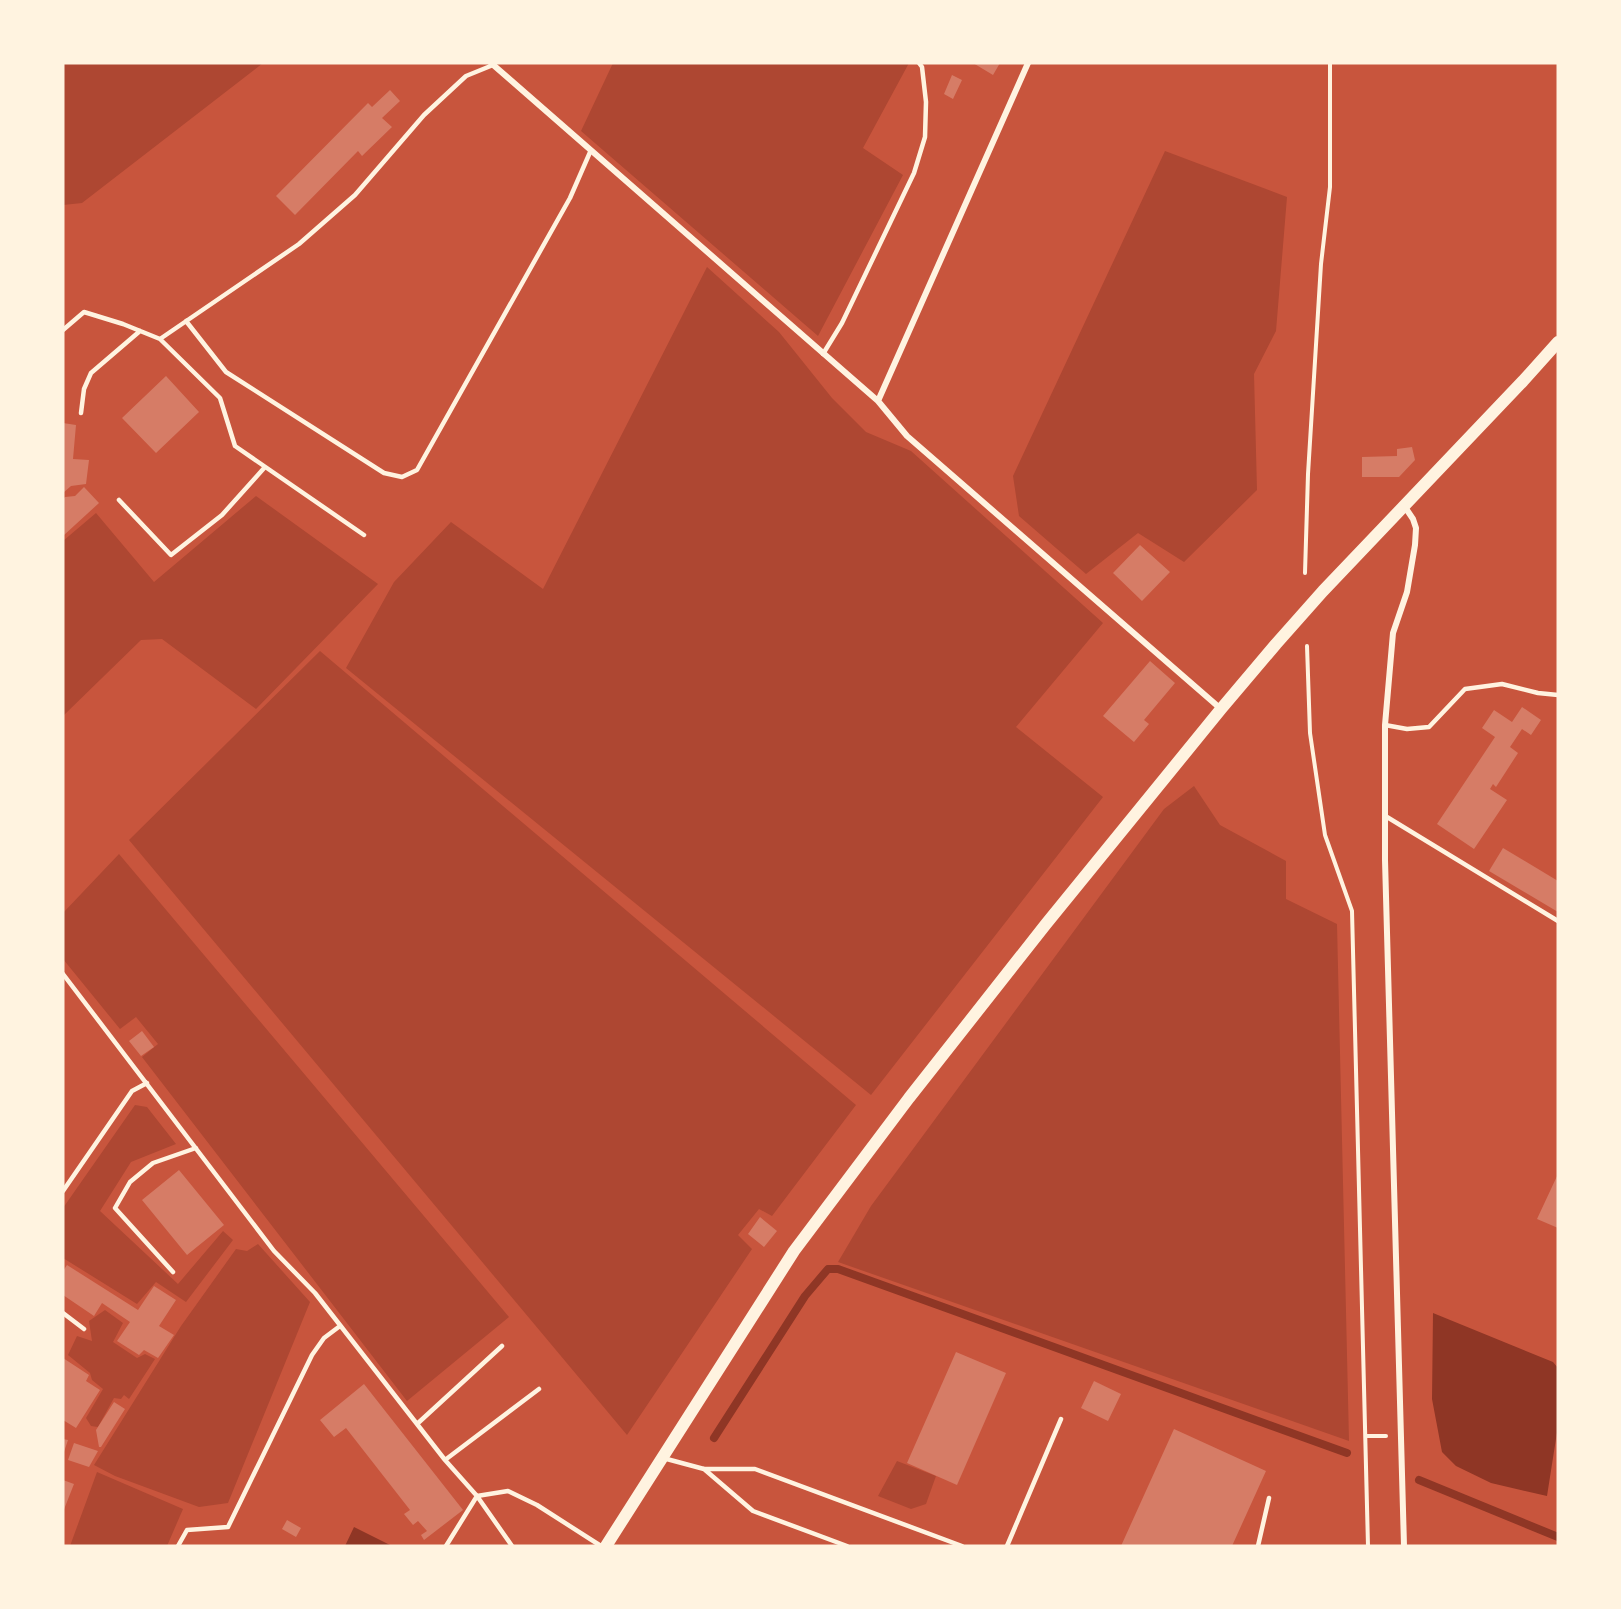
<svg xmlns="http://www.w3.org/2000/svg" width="1621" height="1609" viewBox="0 0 1621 1609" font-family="'Fira Sans',sans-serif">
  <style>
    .green { fill: #ae4732 }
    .water { fill: #8f3625 }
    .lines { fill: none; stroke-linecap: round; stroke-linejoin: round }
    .stream { stroke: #8f3625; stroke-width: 8 }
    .building { fill: #d67c66 }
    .path { stroke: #fff3e0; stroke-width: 4 }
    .service { stroke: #fff3e0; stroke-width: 4.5 }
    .minor { stroke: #fff3e0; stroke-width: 6 }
    .secondary { stroke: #fff3e0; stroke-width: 12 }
  </style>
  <rect width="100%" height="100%" fill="#c8553d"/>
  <path class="green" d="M 63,63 L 263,63 L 82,203 L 63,205 Z
    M 613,63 L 909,63 L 863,148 L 903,175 L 818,336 L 581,131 Z
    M 1165,151 L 1287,197 L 1276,331 L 1254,374 L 1257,490 L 1184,562 L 1138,533 L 1086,574 L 1019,516 L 1013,476 Z
    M 707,267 L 779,332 L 832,398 L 866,432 L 911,451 L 1103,623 L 1016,727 L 1103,797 L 871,1095 L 346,668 L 394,582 L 451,522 L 543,589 Z
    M 256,496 L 378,584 L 256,709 L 162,639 L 141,640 L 63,716 L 63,541 L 96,513 L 154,582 Z
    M 320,651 L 856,1105 L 772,1216 L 759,1209 L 738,1235 L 752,1249 L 627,1435 L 129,840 Z
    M 1194,786 L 1220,825 L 1286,861 L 1286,899 L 1337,924 L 1349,1441 L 838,1262 L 871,1206 L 1164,809 Z
    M 119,854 L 509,1317 L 407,1401 L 142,1057 L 158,1044 L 136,1017 L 120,1029 L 63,959 L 63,913 Z
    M 135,1105 L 147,1107 L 176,1144 L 131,1162 L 100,1211 L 178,1284 L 223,1231 L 233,1240 L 186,1302 L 156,1282 L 137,1304 L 63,1258 L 63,1208 Z
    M 258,1244 L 310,1302 L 228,1503 L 199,1507 L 115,1476 L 94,1465 L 181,1326 L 236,1249 L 247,1251 Z
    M 105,1310 L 123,1323 L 113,1342 L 137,1358 L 145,1354 L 155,1359 L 129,1399 L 124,1395 L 121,1399 L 114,1398 L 98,1427 L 91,1426 L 86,1418 L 103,1389 L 92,1380 L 90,1373 L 68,1355 L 77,1336 L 92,1341 L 89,1321 Z
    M 897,1461 L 936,1476 L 926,1504 L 911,1509 L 878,1496 Z
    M 97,1472 L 183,1509 L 167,1546 L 70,1546 Z"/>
  <path class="water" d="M 1433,1313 L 1553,1362 L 1558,1368 L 1558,1426 L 1547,1496 L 1491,1483 L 1456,1466 L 1442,1452 L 1432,1399 Z
    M 354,1527 L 392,1546 L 345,1546 Z"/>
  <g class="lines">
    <path class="stream" d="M 714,1438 L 805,1296 L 828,1269 L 838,1269 L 1347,1453
      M 1419,1480 L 1558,1537"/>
  </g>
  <path class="building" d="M 973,63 L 1000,63 L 993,75 Z
    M 952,75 L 962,80 L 953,99 L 944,94 Z
    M 390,90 L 400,101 L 382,118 L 392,127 L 362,156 L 358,151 L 295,215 L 276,196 L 368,103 L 372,107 Z
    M 166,376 L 199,412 L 156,453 L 122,418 Z
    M 63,423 L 76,425 L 73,459 L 89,460 L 86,484 L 71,486 L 63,493 Z
    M 1412,447 L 1415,460 L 1399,477 L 1362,477 L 1362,457 L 1397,456 L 1397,449 Z
    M 84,487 L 99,503 L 63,536 L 63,499 L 65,497 L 75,496 Z
    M 1140,545 L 1170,572 L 1142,601 L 1113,573 Z
    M 1150,661 L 1175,683 L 1144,720 L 1149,724 L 1134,742 L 1103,716 Z
    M 1522,707 L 1541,720 L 1531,735 L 1522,729 L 1510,747 L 1518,753 L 1496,787 L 1493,784 L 1490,789 L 1507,800 L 1474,849 L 1437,824 L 1495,737 L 1482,728 L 1494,710 L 1512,722 Z
    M 1503,848 L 1558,881 L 1558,912 L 1489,871 Z
    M 142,1031 L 154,1047 L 141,1056 L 129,1041 Z
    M 179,1170 L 224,1225 L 187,1255 L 142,1200 Z
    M 1558,1174 L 1558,1228 L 1537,1219 Z
    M 760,1217 L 777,1231 L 764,1247 L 748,1234 Z
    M 67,1265 L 138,1310 L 154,1286 L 176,1300 L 159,1326 L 174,1335 L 158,1358 L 144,1350 L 139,1355 L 117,1341 L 130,1322 L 102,1303 L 94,1316 L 63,1295 L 63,1271 Z
    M 956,1352 L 1006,1373 L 957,1485 L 907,1463 Z
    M 63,1358 L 89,1375 L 86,1381 L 100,1390 L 76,1428 L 63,1420 Z
    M 1094,1381 L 1121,1394 L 1108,1421 L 1081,1408 Z
    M 364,1384 L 463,1510 L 424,1540 L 421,1535 L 427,1531 L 418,1521 L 413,1525 L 404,1514 L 410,1510 L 346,1428 L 334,1437 L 320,1420 Z
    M 114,1402 L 125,1409 L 101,1447 L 99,1447 L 96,1430 Z
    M 1174,1429 L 1266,1471 L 1232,1546 L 1121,1546 Z
    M 63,1439 L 68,1440 L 63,1455 Z
    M 74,1443 L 98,1451 L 89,1467 L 68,1460 Z
    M 63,1480 L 74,1484 L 63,1512 Z
    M 287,1520 L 301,1528 L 296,1537 L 282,1529 Z"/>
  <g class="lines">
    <path class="path" d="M 1305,573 L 1308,474 L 1321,264 L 1330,187 L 1330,63
      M 1307,646 L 1310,733 L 1325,835 L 1352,911 L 1368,1546
      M 1366,1436 L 1386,1436"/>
    <path class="service" d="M 186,321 L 226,372 L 384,473 L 402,477 L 417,470 L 570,198 L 591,150
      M 63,330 L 84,312 L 123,324 L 160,339
      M 823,354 L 842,323 L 914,173 L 925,137 L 926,102 L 922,67 L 919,63
      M 81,413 L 84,389 L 91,373 L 140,331
      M 119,500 L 171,555 L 222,515 L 265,467
      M 364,535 L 235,446 L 220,398 L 160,339 L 299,244 L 355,195 L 424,115 L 466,76 L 493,65
      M 1385,725 L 1407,729 L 1429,727 L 1465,689 L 1502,684 L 1538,693 L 1558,695
      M 1387,817 L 1558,921
      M 63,974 L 274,1251 L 315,1293 L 445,1460 L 477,1496 L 512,1546
      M 63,1191 L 132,1091 L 147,1083
      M 173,1272 L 115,1208 L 130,1182 L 153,1163 L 196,1148
      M 63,1313 L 84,1329
      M 417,1424 L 502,1346
      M 663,1458 L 704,1469 L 755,1469 L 962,1546
      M 445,1460 L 539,1389
      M 704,1469 L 753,1511 L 847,1546
      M 178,1546 L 187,1530 L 228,1527 L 312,1355 L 324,1338 L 340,1326
      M 446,1546 L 477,1496 L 508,1491 L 537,1505 L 601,1546
      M 1007,1546 L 1061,1419
      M 1258,1546 L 1269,1498"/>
    <path class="minor" d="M 491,63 L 878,401
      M 1028,63 L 878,401 L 907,436 L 1221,709
      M 1404,1546 L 1385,860 L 1385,725 L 1393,633 L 1407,592 L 1415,545 L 1416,528 L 1413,519 L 1405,507"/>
    <path class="secondary" d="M 606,1546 L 794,1251 L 909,1098 L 1046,924 L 1221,709 L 1276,644 L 1323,591 L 1523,381 L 1558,342"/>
  </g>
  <rect width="1621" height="1609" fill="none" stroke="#fff3e0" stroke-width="129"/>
</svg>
